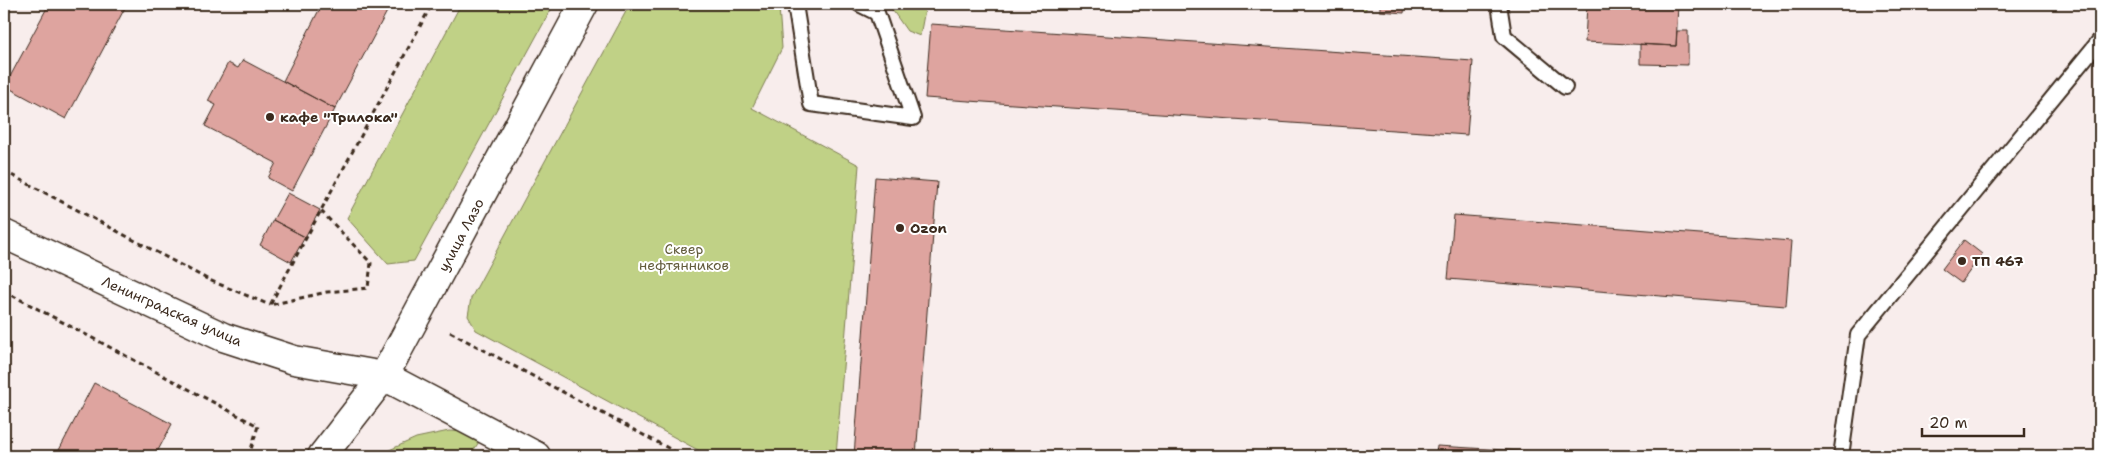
<svg xmlns="http://www.w3.org/2000/svg" width="2104" height="460" viewBox="0 0 2104 460" font-family="'Shantell Sans',sans-serif">
  <style>
    .green { fill: #c0d186; stroke: #7e7e52 }
    .building { fill: #dea49f; stroke: #3b2a1e }
    .lines { fill: none; stroke-linecap: round; stroke-linejoin: round }
    .service-casing { stroke: #3b2a1e; stroke-width: 18 }
    .tertiary-casing { stroke: #3b2a1e; stroke-width: 31 }
    .secondary-casing { stroke: #3b2a1e; stroke-width: 31 }
    .path { stroke: #3b2a1e; stroke-width: 3; stroke-dasharray: 5 4; stroke-linecap: butt }
    .service { stroke: #fff; stroke-width: 14 }
    .tertiary { stroke: #fff; stroke-width: 28 }
    .secondary { stroke: #fff; stroke-width: 28 }
    .poi-dot { fill: #3b2a1e; stroke: #fff; stroke-width: 2 }
    .labels { text-anchor: middle; dominant-baseline: central; stroke-width: 4; stroke-linejoin: round; paint-order: stroke }
    .poi-label { font-size: 14px; font-weight: bold; fill: #3b2a1e; stroke: #fff; text-anchor: start }
    .street-label { font-size: 14px; fill: #3b2a1e; stroke: #fff }
    .park-label { font-size: 14px; fill: #635c3d; stroke: #fff }
  </style>
  <rect width="100%" height="100%" fill="#f8edec"/>
  <filter id="ink" filterUnits="userSpaceOnUse"><feTurbulence type="fractalNoise" baseFrequency=".02" numOctaves="2"/><feDisplacementMap in="SourceGraphic" scale="10" xChannelSelector="R" yChannelSelector="G"/><feConvolveMatrix kernelMatrix="1 2 1 2 8 2 1 2 1" color-interpolation-filters="sRGB"/></filter>
  <g filter="url(#ink)">
    <path class="green" d="M 461,4 L 554,4 L 414,261 L 388,264 L 347,218 Z
      M 630,4 L 777,4 L 779,7 L 782,48 L 752,108 L 859,165 L 836,456 L 709,456 L 476,330 L 468,316 L 471,298 Z
      M 888,4 L 926,4 L 920,36 L 907,31 Z
      M 1271,4 L 1366,4 L 1366,10 Z
      M 449,431 L 468,432 L 482,437 L 470,456 L 376,456 L 416,438 Z
      M 492,444 L 516,456 L 485,456 Z"/>
    <path class="building" d="M 49,4 L 127,4 L 66,119 L 5,86 Z
      M 322,4 L 391,4 L 335,109 L 283,81 Z
      M 1380,4 L 1405,4 L 1404,13 L 1380,11 Z
      M 1587,4 L 1678,4 L 1676,46 L 1585,42 Z
      M 931,24 L 1473,61 L 1467,135 L 925,98 Z
      M 1677,31 L 1688,31 L 1688,65 L 1640,64 L 1640,44 L 1676,46 Z
      M 243,60 L 335,109 L 292,191 L 268,178 L 276,163 L 205,126 L 216,105 L 208,101 L 228,63 L 238,68 Z
      M 875,177 L 937,182 L 916,456 L 854,456 Z
      M 288,193 L 320,210 L 305,237 L 273,220 Z
      M 1454,215 L 1791,241 L 1786,306 L 1448,279 Z
      M 273,220 L 305,237 L 291,262 L 260,245 Z
      M 1964,240 L 1982,254 L 1961,283 L 1942,269 Z
      M 94,383 L 172,424 L 155,456 L 56,456 Z
      M 1437,446 L 1606,456 L 1436,456 Z"/>
    <g class="lines">
      <g class="service-casing">
        <path id="service" d="M 795,4 L 811,104 L 913,118 L 877,13 L 859,4
          M 1499,4 L 1504,36 L 1565,87
          M 1841,456 L 1858,335 L 2100,40"/>
      </g>
      <g class="tertiary-casing">
        <path id="tertiary" d="M 322,456 L 384,376"/>
      </g>
      <g class="secondary-casing">
        <path id="secondary" d="M 4,234 L 223,337 L 294,360 L 384,376 L 536,456
          M 384,376 L 584,4"/>
      </g>
      <path class="path" d="M 4,171 L 209,280 L 270,305
        M 321,211 L 371,263 L 368,288 L 327,292 L 270,305 L 432,4
        M 4,291 L 258,426 L 249,456
        M 450,332 L 683,456"/>
      <use href="#service" class="service"/>
      <use href="#tertiary" class="tertiary"/>
      <use href="#secondary" class="secondary"/>
    </g>
  </g>
  <g class="poi-dot">
    <circle cx="270" cy="117" r="5"/>
    <circle cx="900" cy="228" r="5"/>
    <circle cx="1962" cy="261" r="5"/>
  </g>
  <g class="labels">
    <g class="poi-label">
      <text x="280" y="117">кафе "Трилока"</text>
      <text x="910" y="228">Ozon</text>
      <text x="1972" y="261">ТП 467</text>
    </g>
    <g class="street-label">
      <text transform="translate(461 235) rotate(-62)">улица Лазо</text>
      <text transform="translate(172 311) rotate(24)">Ленинградская улица</text>
    </g>
    <g class="park-label">
      <text x="684" y="249">Сквер<tspan x="684" dy="16">нефтянников</tspan></text>
    </g>
  </g>
  <rect width="2104" height="460" fill="none" stroke="#fff" stroke-width="20"/>
  <rect x="10" y="10" width="2084" height="440" fill="none" stroke="#3b2a1e" stroke-width="2" filter="url(#ink)"/>
  <path d="M1922 428v8h102v-8" fill="none" stroke="#3b2a1e" stroke-width="2.5"/>
  <text x="1929" y="428" font-size="15" fill="#3b2a1e" stroke="#ffffff" stroke-width="4" paint-order="stroke">20 m</text>
</svg>
